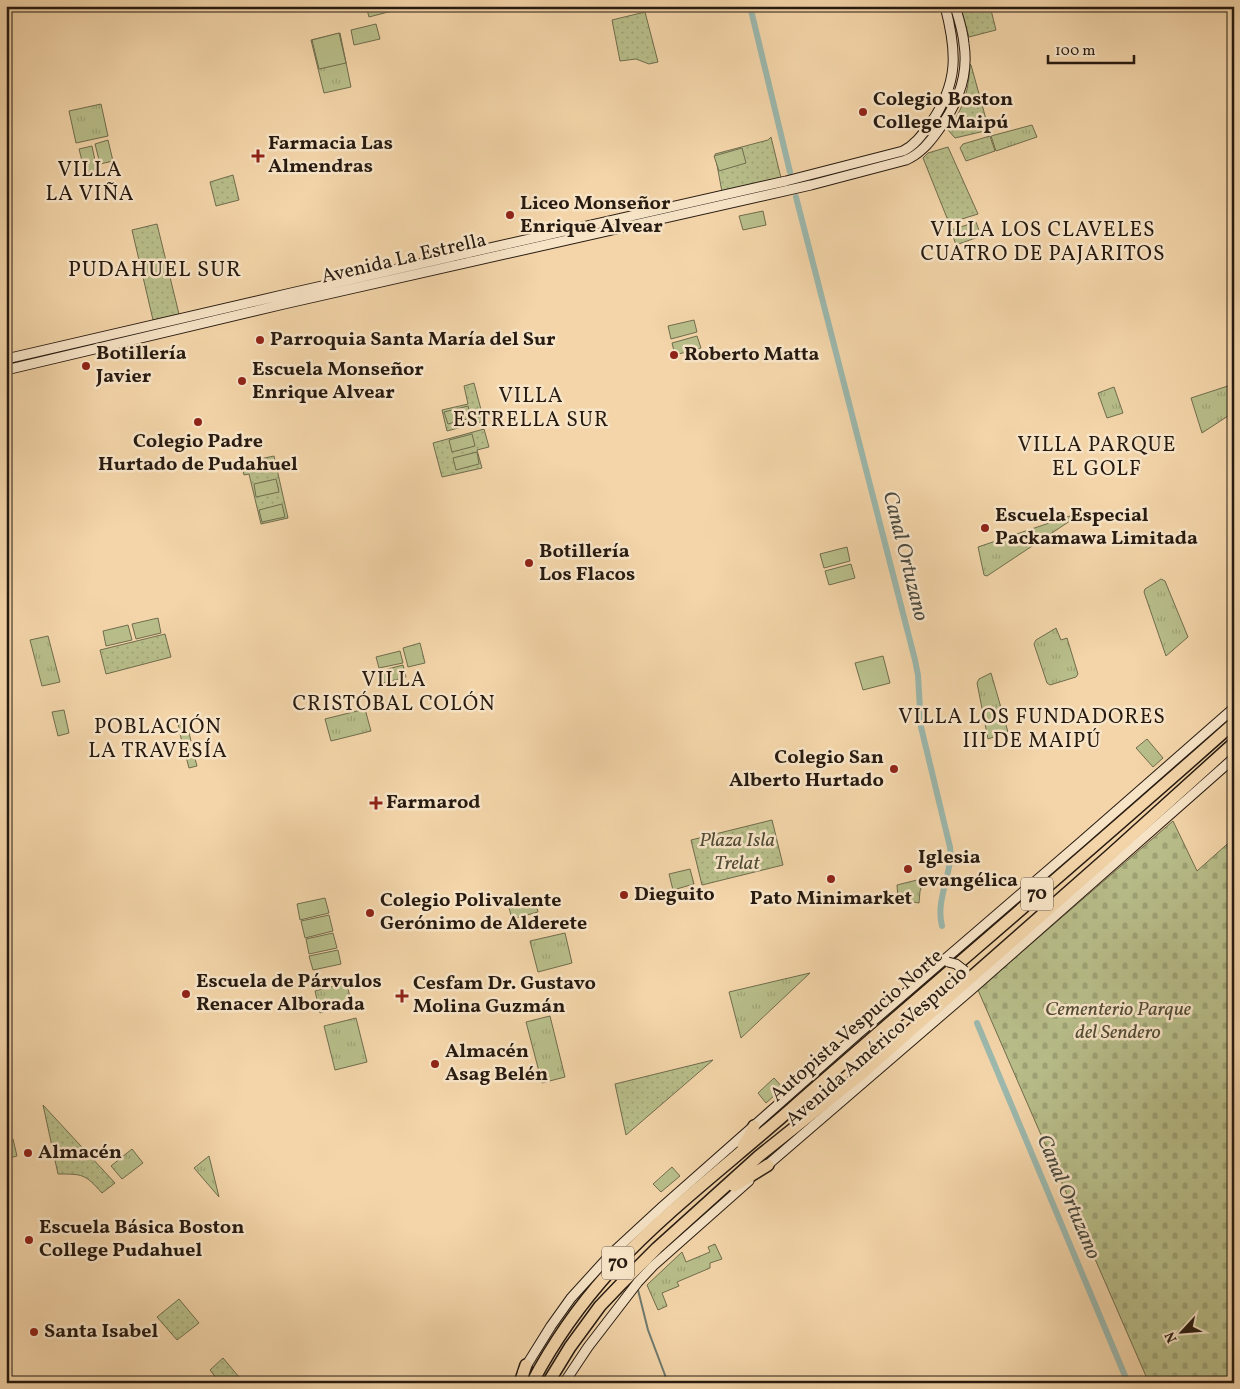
<svg xmlns="http://www.w3.org/2000/svg" width="1240" height="1389" viewBox="0 0 1240 1389" font-family="Vollkorn,serif">
  <style>
    .grass { fill: url(#grass-tufts); stroke: #706c4d }
    .cemetery { fill: url(#cemetery-stones); stroke: #706c4d }
    .park { fill: url(#park-dots); stroke: #706c4d }
    .pitch { fill: #b8be8a; stroke: #706c4d }
    .lines { fill: none; stroke-linecap: round; stroke-linejoin: round }
    .stream { stroke: #6d796e; stroke-width: 2 }
    .canal { stroke: #9cb8ad; stroke-width: 6 }
    .secondary-casing { stroke: #271a10; stroke-width: 11 }
    .motorway-casing { stroke: #271a10; stroke-width: 14 }
    .secondary { stroke: #f7e4c7; stroke-width: 9 }
    .motorway { stroke: #f3d5a9; stroke-width: 11 }
    .secondary-bridge-casing { stroke: #271a10; stroke-width: 11; stroke-linecap: butt }
    .secondary-bridge { stroke: #f7e4c7; stroke-width: 9 }
    .poi-dot { fill: #8f2418; stroke: #f7e4c7; stroke-width: 2 }
    .labels { text-anchor: middle; dominant-baseline: central; stroke-width: 5; stroke-linejoin: round; paint-order: stroke }
    .shield { fill: #f7e4c7; stroke: #655747; stroke-width: 1 }
    .shield-label { font-size: 19px; font-weight: bold; fill: #271a10 }
    .poi-label { font-size: 20px; font-weight: bold; fill: #271a10; stroke: #f7e4c7; text-anchor: start }
    .street-label { font-size: 20px; fill: #271a10; stroke: #f7e4c7 }
    .park-label { font-size: 20px; font-style: italic; fill: #524b35; stroke: #f7e4c7 }
    .neighbourhood-label { font-size: 21px; letter-spacing: 1px; fill: #271a10; stroke: #f7e4c7 }
    .water-label { font-size: 21px; font-style: italic; fill: #4a493f; stroke: #f7e4c7 }
    .quarter-label { font-size: 22px; letter-spacing: 1px; fill: #271a10; stroke: #f7e4c7 }
  </style>
  <defs>
    <pattern id="grass-tufts" width="24" height="20" patternUnits="userSpaceOnUse" patternTransform="scale(1.25)"><rect width="24" height="20" fill="#b8be8a"/><path d="M3 7l-1-3M5 7V3M7 7l1-3M15 17l-1-3M17 17v-4M19 17l1-3" fill="none" stroke="#9ea376"/></pattern>
    <pattern id="cemetery-stones" width="16" height="16" patternUnits="userSpaceOnUse" patternTransform="scale(1.25)"><rect width="16" height="16" fill="#b8be8a"/><path d="M2 7V4a2 2 0 0 1 4 0v3zM10 15v-3a2 2 0 0 1 4 0v3z" fill="#9ea376"/></pattern>
    <pattern id="park-dots" width="8" height="8" patternUnits="userSpaceOnUse" patternTransform="scale(1.25)"><rect width="8" height="8" fill="#b8be8a"/><path d="M2 2h.1M6 6h.1" fill="none" stroke="#9ea376" stroke-width="1.8" stroke-linecap="round"/></pattern>
  </defs>
  <rect width="100%" height="100%" fill="#f3d5a9"/>
  <filter id="stains"><feTurbulence type="fractalNoise" baseFrequency=".004" numOctaves="4"/><feColorMatrix values="0 0 0 0 .2 0 0 0 0 .09 0 0 0 0 .02 0 0 0 .5 -.17"/></filter>
  <radialGradient id="worn" r=".72"><stop offset=".6" stop-color="#630" stop-opacity="0"/><stop offset="1" stop-color="#630" stop-opacity=".3"/></radialGradient>
  <path class="grass" d="M 340,33 L 351,87 L 324,93 L 311,40 Z
    M 101,104 L 108,136 L 76,143 L 69,111 Z
    M 1032,125 L 1037,137 L 996,151 L 991,136 Z
    M 1234,384 L 1234,412 L 1202,433 L 1191,398 Z
    M 1114,387 L 1123,413 L 1107,418 L 1098,393 Z
    M 1082,512 L 1082,513 L 987,576 L 984,575 L 978,547 Z
    M 1161,579 L 1165,581 L 1188,637 L 1166,656 L 1144,592 L 1145,589 Z
    M 1056,628 L 1061,640 L 1067,638 L 1078,674 L 1076,677 L 1050,685 L 1047,683 L 1034,644 L 1036,640 Z
    M 48,636 L 60,682 L 42,686 L 30,640 Z
    M 420,643 L 425,663 L 408,667 L 403,648 Z
    M 991,673 L 1008,732 L 988,739 L 977,683 L 979,679 Z
    M 365,709 L 371,731 L 331,741 L 325,719 Z
    M 186,721 L 191,741 L 182,743 L 178,723 Z
    M 192,747 L 197,766 L 189,768 L 184,749 Z
    M 690,869 L 694,884 L 673,890 L 669,874 Z
    M 925,878 L 920,891 L 919,903 L 898,899 L 897,885 Z
    M 565,933 L 572,963 L 538,972 L 530,941 Z
    M 810,973 L 741,1038 L 729,992 Z
    M 346,983 L 351,999 L 341,1006 L 320,1013 L 315,991 Z
    M 550,1016 L 565,1077 L 542,1083 L 526,1022 Z
    M 356,1018 L 367,1062 L 335,1070 L 324,1026 Z
    M 13,1139 L 17,1156 L 6,1159 L 6,1141 Z
    M 132,1149 L 143,1163 L 122,1179 L 111,1166 Z
    M 209,1156 L 219,1197 L 194,1168 Z
    M 715,1244 L 722,1259 L 710,1263 L 710,1268 L 677,1282 L 679,1286 L 662,1293 L 667,1306 L 658,1310 L 647,1285 L 682,1252 L 686,1262 L 710,1252 L 708,1247 Z"/>
  <path class="cemetery" d="M 1173,821 L 1197,871 L 1234,838 L 1234,1383 L 1149,1383 L 978,990 Z"/>
  <path class="park" d="M 960,6 L 990,6 L 996,30 L 969,37 Z
    M 645,12 L 658,62 L 649,64 L 636,59 L 620,61 L 612,20 Z
    M 970,64 L 971,65 L 989,130 L 955,138 L 948,130 C 951,124 956,118 959,112 C 967,97 969,81 970,64 Z
    M 990,136 L 995,151 L 966,161 L 960,148 L 963,144 Z
    M 771,137 L 781,178 L 722,192 L 715,154 L 768,140 Z
    M 948,147 L 978,214 L 949,223 L 923,158 L 928,153 Z
    M 233,175 L 239,200 L 216,206 L 210,182 Z
    M 157,224 L 179,314 L 153,320 L 132,230 Z
    M 474,383 L 484,421 L 447,431 L 442,410 L 468,404 L 464,386 Z
    M 484,429 L 489,447 L 477,450 L 482,468 L 442,477 L 433,443 Z
    M 274,456 L 288,518 L 261,524 L 249,474 L 244,475 L 241,463 Z
    M 165,634 L 171,657 L 106,674 L 100,650 Z
    M 772,820 L 783,865 L 702,885 L 691,840 Z
    M 713,1060 L 626,1135 L 615,1084 Z
    M 43,1105 L 115,1183 L 102,1193 C 85,1174 83,1174 58,1174 Z
    M 179,1299 L 199,1323 L 177,1340 L 157,1317 Z
    M 223,1358 L 239,1377 L 232,1383 L 220,1383 L 210,1370 Z"/>
  <path class="pitch" d="M 366,6 L 395,6 L 396,10 L 369,17 Z
    M 376,24 L 380,39 L 354,45 L 351,30 Z
    M 339,33 L 346,63 L 319,69 L 312,40 Z
    M 108,140 L 113,161 L 100,164 L 95,144 Z
    M 92,146 L 97,170 L 85,173 L 79,149 Z
    M 742,148 L 746,163 L 719,171 L 714,156 Z
    M 763,211 L 766,225 L 743,230 L 739,216 Z
    M 976,222 L 981,236 L 956,245 L 951,230 Z
    M 694,320 L 697,332 L 671,339 L 668,326 Z
    M 697,336 L 701,348 L 675,355 L 672,343 Z
    M 468,406 L 471,418 L 448,424 L 444,412 Z
    M 472,434 L 475,446 L 452,452 L 449,440 Z
    M 477,452 L 479,464 L 456,470 L 453,458 Z
    M 276,479 L 279,492 L 256,497 L 254,484 Z
    M 282,504 L 285,517 L 262,522 L 259,510 Z
    M 847,547 L 850,561 L 824,568 L 820,554 Z
    M 851,564 L 855,578 L 829,585 L 825,571 Z
    M 158,618 L 161,633 L 136,639 L 132,624 Z
    M 128,625 L 132,640 L 106,646 L 103,631 Z
    M 400,651 L 403,663 L 379,668 L 376,657 Z
    M 883,656 L 890,683 L 863,690 L 855,663 Z
    M 403,665 L 406,677 L 383,683 L 380,671 Z
    M 64,710 L 69,733 L 58,736 L 52,712 Z
    M 1147,739 L 1163,758 L 1153,767 L 1136,748 Z
    M 534,897 L 538,912 L 512,919 L 508,904 Z
    M 325,898 L 329,913 L 300,920 L 297,904 Z
    M 329,915 L 333,931 L 305,938 L 301,921 Z
    M 333,933 L 337,948 L 309,954 L 306,939 Z
    M 338,950 L 341,964 L 313,970 L 309,956 Z
    M 774,1078 L 783,1088 L 766,1103 L 758,1093 Z
    M 672,1167 L 680,1176 L 661,1192 L 653,1184 Z"/>
  <g class="lines">
    <path class="stream" d="M 638,1290 L 648,1330 L 668,1383"/>
    <path class="canal" d="M 750,6 L 790,172
      M 796,197 L 915,660 L 918,675 L 921,727 L 950,847 C 953,874 935,899 942,926
      M 977,1023 L 1128,1383"/>
    <g class="secondary-casing">
      <path id="secondary" d="M 6,359 L 291,293 L 786,181 L 903,151 C 915,145 922,135 930,124 C 959,83 957,52 945,6
        M 6,370 L 284,304 L 811,185 L 906,160 C 920,154 929,143 937,132 C 956,107 969,76 964,44 C 963,31 959,19 955,6
        M 764,1168 L 972,989 L 1234,758
        M 523,1371 L 551,1326 L 571,1298 L 611,1254 L 663,1206 L 858,1034 L 1081,842 L 1234,708
        M 564,1383 L 588,1347 L 638,1282 L 653,1266 L 749,1181"/>
    </g>
    <g class="motorway-casing">
      <path id="motorway" d="M 743,1146 L 750,1135 L 754,1126
        M 734,1186 L 768,1165
        M 520,1383 L 526,1365
        M 532,1383 C 554,1341 581,1303 613,1268 C 667,1210 731,1162 791,1109 C 938,980 1088,853 1234,723
        M 548,1383 L 570,1347 L 600,1306 L 622,1283 L 657,1248 L 759,1156 L 859,1076 L 1109,856 L 1234,743"/>
    </g>
    <use href="#secondary" class="secondary"/>
    <use href="#motorway" class="motorway"/>
    <g class="secondary-bridge-casing">
      <path id="secondary-bridge" d="M 948,962 L 956,964 L 965,971"/>
    </g>
    <use href="#secondary-bridge" class="secondary-bridge"/>
  </g>
  <g class="poi-dot">
    <circle cx="863" cy="112" r="5"/>
    <path d="M255.5 148.5h5v5h5v5h-5v5h-5v-5h-5v-5h5z"/>
    <circle cx="510" cy="215" r="5"/>
    <circle cx="260" cy="340" r="5"/>
    <circle cx="674" cy="355" r="5"/>
    <circle cx="86" cy="366" r="5"/>
    <circle cx="242" cy="381" r="5"/>
    <circle cx="198" cy="422" r="5"/>
    <circle cx="985" cy="528" r="5"/>
    <circle cx="529" cy="563" r="5"/>
    <circle cx="894" cy="769" r="5"/>
    <path d="M373.5 795.5h5v5h5v5h-5v5h-5v-5h-5v-5h5z"/>
    <circle cx="908" cy="869" r="5"/>
    <circle cx="831" cy="879" r="5"/>
    <circle cx="624" cy="895" r="5"/>
    <circle cx="370" cy="913" r="5"/>
    <circle cx="186" cy="994" r="5"/>
    <path d="M399.5 988.5h5v5h5v5h-5v5h-5v-5h-5v-5h5z"/>
    <circle cx="435" cy="1064" r="5"/>
    <circle cx="28" cy="1153" r="5"/>
    <circle cx="29" cy="1240" r="5"/>
    <circle cx="34" cy="1332" r="5"/>
  </g>
  <g class="labels">
    <g class="shield">
      <rect x="1021" y="877.5" width="32" height="33" rx="4"/>
      <rect x="602" y="1246.5" width="32" height="33" rx="4"/>
    </g>
    <g class="shield-label">
      <text x="1037" y="894">70</text>
      <text x="618" y="1263">70</text>
    </g>
    <g class="poi-label">
      <text x="873" y="100">Colegio Boston<tspan x="873" dy="23">College Maipú</tspan></text>
      <text x="268" y="144">Farmacia Las<tspan x="268" dy="23">Almendras</tspan></text>
      <text x="520" y="204">Liceo Monseñor<tspan x="520" dy="23">Enrique Alvear</tspan></text>
      <text x="270" y="340">Parroquia Santa María del Sur</text>
      <text x="96" y="354">Botillería<tspan x="96" dy="23">Javier</tspan></text>
      <text x="684" y="355">Roberto Matta</text>
      <text x="252" y="370">Escuela Monseñor<tspan x="252" dy="23">Enrique Alvear</tspan></text>
      <text x="198" y="442" text-anchor="middle">Colegio Padre<tspan x="198" dy="23">Hurtado de Pudahuel</tspan></text>
      <text x="995" y="516">Escuela Especial<tspan x="995" dy="23">Packamawa Limitada</tspan></text>
      <text x="539" y="552">Botillería<tspan x="539" dy="23">Los Flacos</tspan></text>
      <text x="884" y="758" text-anchor="end">Colegio San<tspan x="884" dy="23">Alberto Hurtado</tspan></text>
      <text x="386" y="803">Farmarod</text>
      <text x="918" y="858">Iglesia<tspan x="918" dy="23">evangélica</tspan></text>
      <text x="634" y="895">Dieguito</text>
      <text x="831" y="899" text-anchor="middle">Pato Minimarket</text>
      <text x="380" y="901">Colegio Polivalente<tspan x="380" dy="23">Gerónimo de Alderete</tspan></text>
      <text x="196" y="982">Escuela de Párvulos<tspan x="196" dy="23">Renacer Alborada</tspan></text>
      <text x="413" y="984">Cesfam Dr. Gustavo<tspan x="413" dy="23">Molina Guzmán</tspan></text>
      <text x="445" y="1052">Almacén<tspan x="445" dy="23">Asag Belén</tspan></text>
      <text x="38" y="1153">Almacén</text>
      <text x="39" y="1228">Escuela Básica Boston<tspan x="39" dy="23">College Pudahuel</tspan></text>
      <text x="44" y="1332">Santa Isabel</text>
    </g>
    <g class="street-label">
      <text transform="translate(404 259) rotate(-13)">Avenida La Estrella</text>
      <text transform="translate(857 1026) rotate(-41)">Autopista Vespucio Norte</text>
      <text transform="translate(877 1047) rotate(-41)">Avenida Américo Vespucio</text>
    </g>
    <g class="park-label">
      <text x="737" y="841">Plaza Isla<tspan x="737" dy="23">Trelat</tspan></text>
      <text x="1118" y="1010">Cementerio Parque<tspan x="1118" dy="23">del Sendero</tspan></text>
    </g>
    <g class="neighbourhood-label">
      <text x="90" y="170">VILLA<tspan x="90" dy="24">LA VIÑA</tspan></text>
      <text x="1043" y="230">VILLA LOS CLAVELES<tspan x="1043" dy="24">CUATRO DE PAJARITOS</tspan></text>
      <text x="531" y="396">VILLA<tspan x="531" dy="24">ESTRELLA SUR</tspan></text>
      <text x="1097" y="445">VILLA PARQUE<tspan x="1097" dy="24">EL GOLF</tspan></text>
      <text x="394" y="680">VILLA<tspan x="394" dy="24">CRISTÓBAL COLÓN</tspan></text>
      <text x="1032" y="717">VILLA LOS FUNDADORES<tspan x="1032" dy="24">III DE MAIPÚ</tspan></text>
      <text x="158" y="727">POBLACIÓN<tspan x="158" dy="24">LA TRAVESÍA</tspan></text>
    </g>
    <g class="water-label">
      <text transform="translate(905 556) rotate(76)">Canal Ortuzano</text>
      <text transform="translate(1068 1197) rotate(67)">Canal Ortuzano</text>
    </g>
    <g class="quarter-label">
      <text x="155" y="270">PUDAHUEL SUR</text>
    </g>
  </g>
  <rect width="1240" height="1389" fill="none" stroke="#f3d5a9" stroke-width="25"/>
  <rect x="8" y="8" width="1225" height="1374" fill="none" stroke="#271a10" stroke-width="2.5"/>
  <rect x="12" y="12" width="1215" height="1364" fill="none" stroke="#271a10"/>
  <g transform="translate(1182 1332) rotate(244)" stroke="#f7e4c7" stroke-width="4" paint-order="stroke">
  <path d="M0-4L9 19L0 12L-9 19Z" fill="#271a10"/>
  <text y="-8" font-size="14" font-weight="bold" text-anchor="middle" fill="#271a10">N</text>
  </g>
  <path d="M1048 55v8h86v-8" fill="none" stroke="#271a10" stroke-width="2.5"/>
  <text x="1055" y="55" font-size="15" fill="#271a10" stroke="#f7e4c7" stroke-width="4" paint-order="stroke">100 m</text>
  <rect width="100%" height="100%" filter="url(#stains)"/>
  <rect width="100%" height="100%" fill="url(#worn)"/>
</svg>
